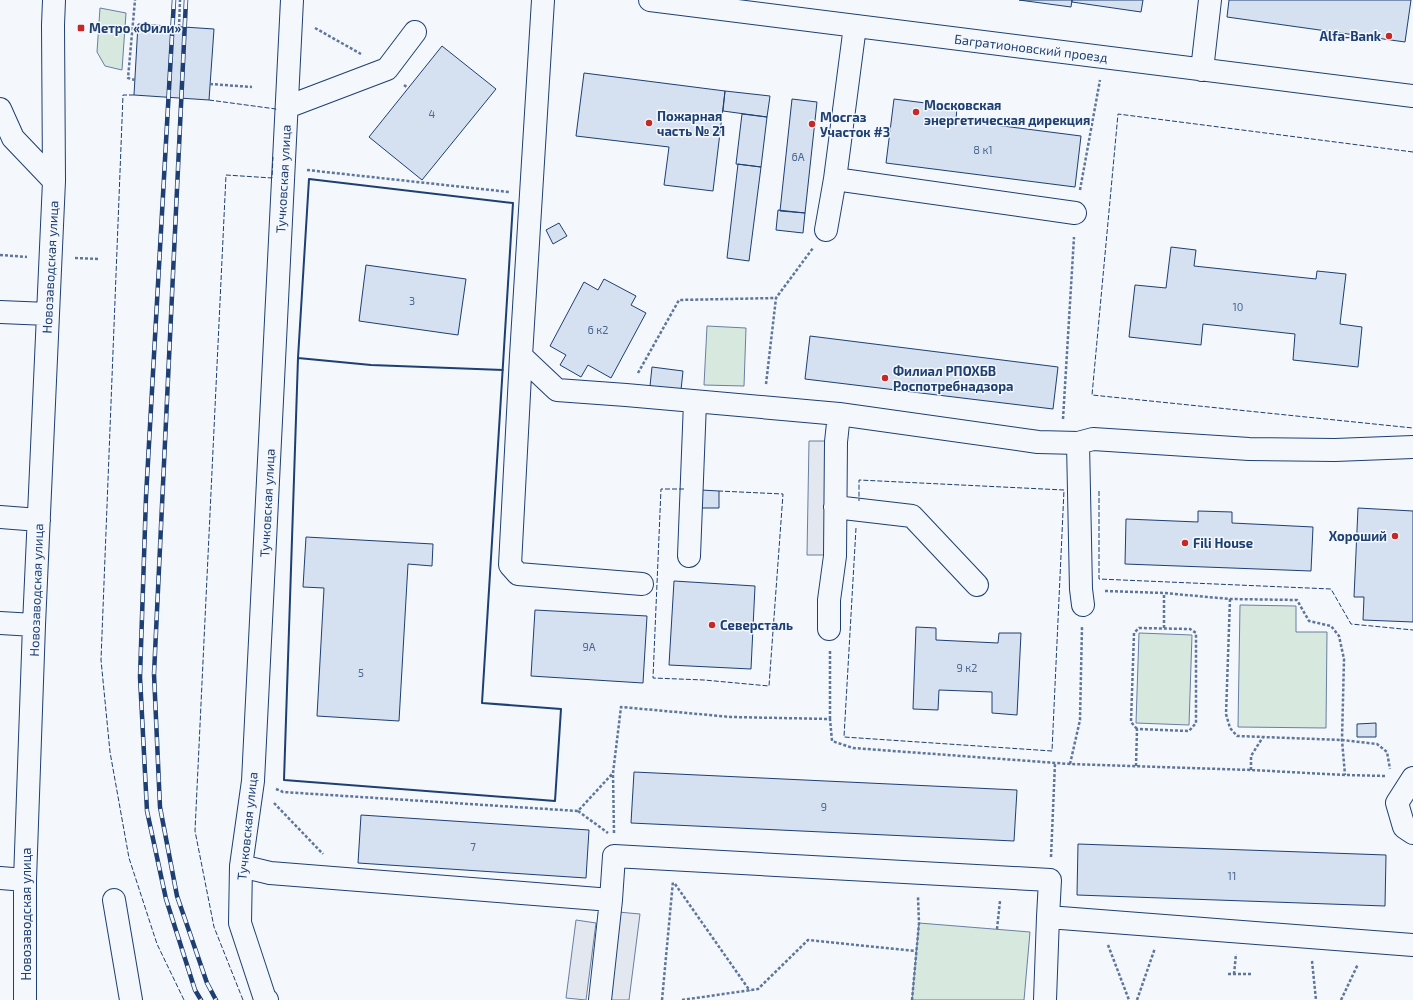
<svg xmlns="http://www.w3.org/2000/svg" width="1413" height="1000" viewBox="0 0 1413 1000" font-family="'Exo 2',sans-serif">
  <style>
    .green { fill: #d7e8df; stroke: #687fa3 }
    .parking { fill: #e3e8f0; stroke: #687fa3 }
    .building { fill: #d5e0f0; stroke: #1d3f73 }
    .lines { fill: none; stroke-linecap: round; stroke-linejoin: round }
    .minor-casing { stroke: #1d3f73; stroke-width: 24 }
    .path { stroke: #5e769c; stroke-width: 2.5; stroke-dasharray: 3 2; stroke-linecap: butt }
    .minor { stroke: #f4f7fb; stroke-width: 22 }
    .rail-casing { stroke: #1d3f73; stroke-width: 4.5 }
    .rail { stroke: #f4f7fb; stroke-width: 3; stroke-dasharray: 9; stroke-linecap: butt }
    .fence { stroke: #1d3f73; stroke-width: 1; stroke-dasharray: 5 2; stroke-linecap: butt }
    .wall { stroke: #1d3f73; stroke-width: 2 }
    .poi-dot { fill: #c62828; stroke: #f4f7fb; stroke-width: 1.5 }
    .labels { text-anchor: middle; dominant-baseline: central; stroke-width: 3; stroke-linejoin: round; paint-order: stroke }
    .number-label { font-size: 11px; fill: #4b6792 }
    .poi-label { font-size: 13px; font-weight: bold; fill: #1d3f73; stroke: #f4f7fb; text-anchor: start }
    .street-label { font-size: 13px; fill: #1d3f73; stroke: #f4f7fb }
  </style>
  <rect width="100%" height="100%" fill="#f4f7fb"/>
  <path class="green" d="M 100,8 L 126,13 L 122,70 L 105,66 L 97,52 Z
    M 707,326 L 746,328 L 744,386 L 704,385 Z
    M 1240,605 L 1296,606 L 1296,632 L 1327,632 L 1326,728 L 1238,727 Z
    M 1139,633 L 1192,635 L 1189,725 L 1136,723 Z
    M 919,923 L 1030,932 L 1024,1000 L 912,1000 Z"/>
  <path class="parking" d="M 809,441 L 828,441 L 827,555 L 807,555 Z
    M 618,912 L 640,914 L 629,1000 L 607,1000 Z
    M 576,920 L 596,923 L 586,1000 L 566,998 Z"/>
  <path class="building" d="M 1019,0 L 1072,0 L 1071,7 Z
    M 1072,0 L 1143,0 L 1141,12 L 1072,2 Z
    M 1229,0 L 1411,0 L 1405,42 L 1227,17 Z
    M 138,24 L 214,29 L 209,100 L 134,95 Z
    M 442,46 L 496,89 L 422,180 L 369,137 Z
    M 584,73 L 725,91 L 713,191 L 664,185 L 669,147 L 576,136 Z
    M 725,91 L 770,96 L 767,117 L 723,111 Z
    M 792,99 L 817,102 L 805,213 L 780,211 Z
    M 894,99 L 957,107 L 956,120 L 1081,136 L 1075,187 L 886,163 Z
    M 742,114 L 767,117 L 761,167 L 736,164 Z
    M 738,164 L 761,167 L 749,261 L 727,258 Z
    M 778,210 L 805,213 L 803,233 L 776,230 Z
    M 559,223 L 567,236 L 553,244 L 546,230 Z
    M 1171,247 L 1196,250 L 1194,266 L 1316,279 L 1317,271 L 1346,274 L 1340,324 L 1362,327 L 1358,367 L 1293,360 L 1295,334 L 1203,324 L 1201,345 L 1129,337 L 1135,285 L 1166,288 Z
    M 366,265 L 466,279 L 458,335 L 359,321 Z
    M 604,279 L 636,296 L 631,305 L 646,313 L 611,378 L 588,365 L 581,377 L 560,365 L 566,355 L 550,346 L 584,282 L 598,290 Z
    M 810,336 L 1058,367 L 1053,409 L 805,379 Z
    M 652,367 L 683,371 L 681,390 L 650,386 Z
    M 701,490 L 719,491 L 719,508 L 700,508 Z
    M 1358,508 L 1413,511 L 1413,622 L 1363,620 L 1364,597 L 1354,597 Z
    M 1198,511 L 1232,512 L 1232,523 L 1313,527 L 1311,571 L 1125,564 L 1126,519 L 1198,522 Z
    M 306,537 L 433,544 L 432,566 L 408,564 L 399,721 L 317,716 L 324,588 L 303,587 Z
    M 674,581 L 755,586 L 751,669 L 669,665 Z
    M 535,610 L 647,616 L 643,683 L 531,676 Z
    M 916,627 L 936,628 L 936,640 L 998,643 L 999,633 L 1021,633 L 1017,715 L 992,713 L 992,692 L 939,690 L 938,710 L 913,709 Z
    M 1376,723 L 1376,737 L 1357,737 L 1357,724 Z
    M 634,772 L 1017,790 L 1014,841 L 631,823 Z
    M 361,815 L 589,830 L 586,878 L 358,863 Z
    M 1078,844 L 1386,855 L 1385,906 L 1077,895 Z"/>
  <g class="lines">
    <g class="minor-casing">
      <path id="minor" d="M 543,0 L 521,356 L 557,390 L 626,395 L 839,414 L 1038,442 L 1078,443 L 1093,439 L 1249,449 L 1335,450 L 1413,447
        M 650,0 L 1413,96
        M 1202,70 L 1210,0
        M 287,107 L 387,69 L 415,32
        M 0,109 L 13,138 L 54,181
        M 835,179 L 1075,213
        M 826,230 L 835,179 L 855,26
        M 0,312 L 48,314
        M 521,356 L 510,565 L 518,574 L 642,584
        M 1078,443 L 1081,589 L 1083,605
        M 835,507 L 912,516 L 977,585
        M 0,517 L 39,520
        M 689,556 L 695,402
        M 0,623 L 34,625
        M 829,629 L 829,600 L 835,556 L 836,442 L 839,414
        M 1413,778 L 1397,803 L 1404,827 L 1413,833
        M 241,866 L 270,873 L 611,900 L 614,856 L 1050,880 L 1048,917 L 1413,945
        M 0,878 L 25,880
        M 114,900 L 131,1000
        M 25,1000 L 25,880 L 34,625 L 54,181 L 53,25 L 54,0
        M 267,1000 L 265,999 L 240,923 L 241,866 L 253,781 L 292,0
        M 600,1000 L 611,900
        M 1045,1000 L 1048,917"/>
    </g>
    <path class="path" d="M 179,27 L 180,0
      M 315,28 L 361,54
      M 135,80 L 128,78 L 135,0
      M 210,84 L 252,87
      M 404,85 L 408,88
      M 307,170 L 509,192
      M 1080,190 L 1100,80
      M 0,255 L 27,257
      M 75,258 L 99,259
      M 638,373 L 679,300 L 776,298
      M 766,384 L 776,298 L 813,248
      M 1063,419 L 1074,237
      M 1105,591 L 1164,593 L 1230,599 L 1297,600 L 1309,621 L 1331,626 L 1339,636 L 1344,659 L 1342,740 L 1345,775
      M 1230,599 L 1226,714 L 1230,728 L 1237,736 L 1342,740 L 1377,744 L 1387,752 L 1390,769
      M 1164,628 L 1164,593
      M 830,651 L 830,719
      M 1070,764 L 1080,720 L 1082,627
      M 1136,766 L 1137,729 L 1189,731 L 1196,723 L 1196,633 L 1190,629 L 1139,628 L 1134,633 L 1131,722 L 1137,729
      M 1251,770 L 1251,756 L 1263,737
      M 276,789 L 283,792 L 578,811 L 613,773
      M 274,803 L 323,854
      M 578,811 L 608,833
      M 614,833 L 613,773 L 621,707 L 731,717 L 830,719 L 832,741 L 853,748 L 1070,764 L 1251,770 L 1345,775 L 1387,776
      M 1051,857 L 1055,763
      M 675,884 L 750,991
      M 997,929 L 1000,901
      M 1108,945 L 1129,1000
      M 1312,961 L 1316,1000
      M 1228,974 L 1251,974
      M 1234,974 L 1236,954
      M 662,1000 L 673,881
      M 682,1000 L 758,989 L 808,940 L 916,951
      M 912,1000 L 919,923 L 918,897
      M 1137,1000 L 1155,948
      M 1341,1000 L 1358,964"/>
    <use href="#minor" class="minor"/>
    <g class="rail-casing">
      <path id="rail" d="M 174,0 L 146,497 L 140,677 L 147,811 L 166,899 L 195,990 L 201,1000
        M 186,0 L 154,674 L 160,807 L 177,896 L 207,983 L 216,1000"/>
    </g>
    <use href="#rail" class="rail"/>
    <path class="fence" d="M 134,95 L 123,95 L 101,660 L 110,752 L 129,858 L 157,944 L 184,1000
      M 209,100 L 276,109 L 276,111
      M 1413,152 L 1118,114 L 1092,395 L 1413,428
      M 684,489 L 661,489 L 653,678 L 704,680 L 769,686 L 783,494 L 719,491
      M 1099,491 L 1099,579 L 1331,589 L 1351,624 L 1413,630
      M 856,528 L 844,737 L 1052,751 L 1064,490 L 859,480 L 859,501
      M 243,1000 L 214,927 L 195,831 L 226,175 L 272,178 L 273,157"/>
    <path class="wall" d="M 309,179 L 513,203 L 482,703 L 561,709 L 555,801 L 284,780 L 298,358 Z
      M 298,358 L 371,365 L 503,370"/>
  </g>
  <g class="poi-dot">
    <rect x="77" y="24" width="8" height="8" rx="2"/>
    <circle cx="1389" cy="36" r="4"/>
    <circle cx="916" cy="112" r="4"/>
    <circle cx="649" cy="123" r="4"/>
    <circle cx="812" cy="124" r="4"/>
    <circle cx="885" cy="378" r="4"/>
    <circle cx="1395" cy="536" r="4"/>
    <circle cx="1185" cy="543" r="4"/>
    <circle cx="712" cy="625" r="4"/>
  </g>
  <g class="labels">
    <g class="number-label">
      <text x="432" y="113">4</text>
      <text x="983" y="149">8 к1</text>
      <text x="798" y="156">6А</text>
      <text x="412" y="300">3</text>
      <text x="1238" y="306">10</text>
      <text x="598" y="329">6 к2</text>
      <text x="589" y="646">9А</text>
      <text x="967" y="667">9 к2</text>
      <text x="361" y="672">5</text>
      <text x="824" y="806">9</text>
      <text x="473" y="846">7</text>
      <text x="1232" y="875">11</text>
    </g>
    <g class="poi-label">
      <text x="89" y="28">Метро «Фили»</text>
      <text x="1381" y="36" text-anchor="end">Alfa-Bank</text>
      <text x="924" y="105">Московская<tspan x="924" dy="15">энергетическая дирекция</tspan></text>
      <text x="657" y="116">Пожарная<tspan x="657" dy="15">часть № 21</tspan></text>
      <text x="820" y="117">Мосгаз<tspan x="820" dy="15">Участок #3</tspan></text>
      <text x="893" y="371">Филиал РПОХБВ<tspan x="893" dy="15">Роспотребнадзора</tspan></text>
      <text x="1387" y="536" text-anchor="end">Хороший</text>
      <text x="1193" y="543">Fili House</text>
      <text x="720" y="625">Северсталь</text>
    </g>
    <g class="street-label">
      <text transform="translate(1031 48) rotate(7)">Багратионовский проезд</text>
      <text transform="translate(283 179) rotate(-87)">Тучковская улица</text>
      <text transform="translate(50 267) rotate(-87)">Новозаводская улица</text>
      <text transform="translate(267 503) rotate(-87)">Тучковская улица</text>
      <text transform="translate(36 590) rotate(-88)">Новозаводская улица</text>
      <text transform="translate(247 826) rotate(-84)">Тучковская улица</text>
      <text transform="translate(26 914) rotate(-90)">Новозаводская улица</text>
    </g>
  </g>
</svg>
